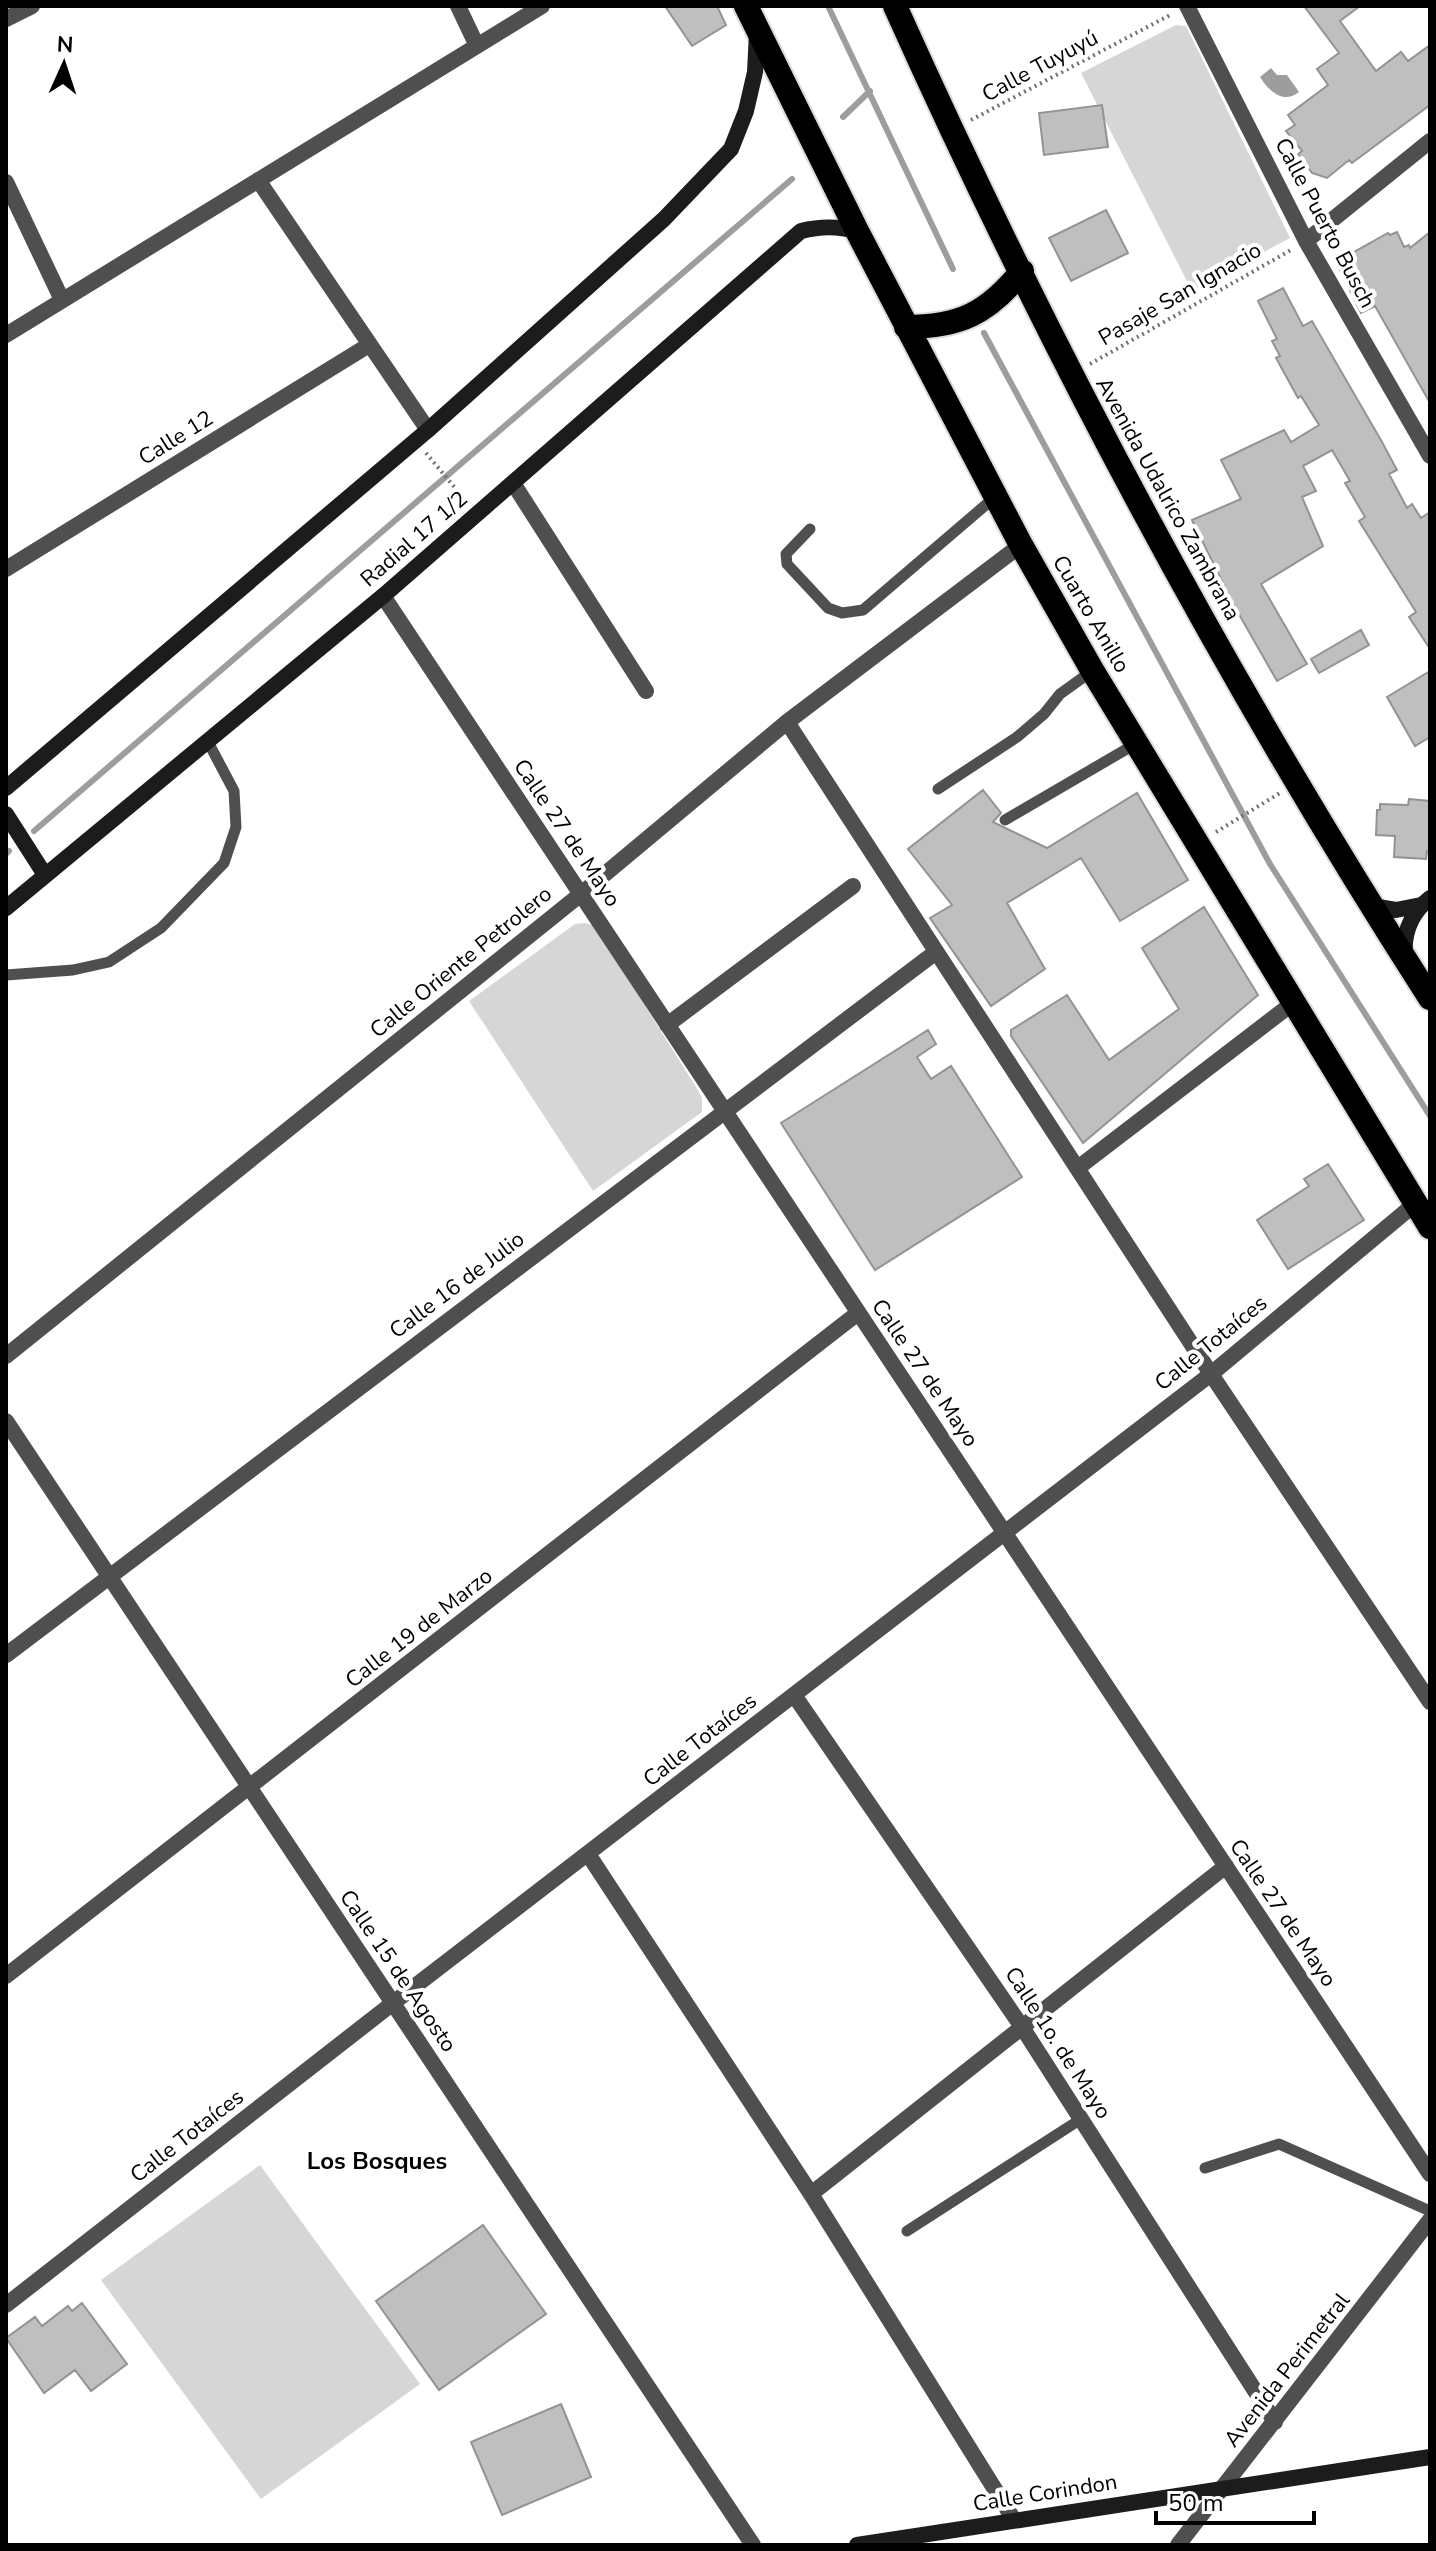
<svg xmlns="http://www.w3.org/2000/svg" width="1436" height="2551" viewBox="0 0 1436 2551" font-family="'Nunito Sans',sans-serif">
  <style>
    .green { fill: #d6d6d6 }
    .water { fill: #9d9d9d }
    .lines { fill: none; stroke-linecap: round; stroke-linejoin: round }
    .stream { stroke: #9d9d9d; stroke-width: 6 }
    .building { fill: #bfbfbf; stroke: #939393; stroke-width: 2 }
    .highway-casing { stroke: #dbdbdb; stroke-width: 28 }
    .path { stroke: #717171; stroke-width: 4; stroke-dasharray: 2 4; stroke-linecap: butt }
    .lane { stroke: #4f4f4f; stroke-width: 11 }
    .street { stroke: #4f4f4f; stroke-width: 16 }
    .secondary { stroke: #1c1c1c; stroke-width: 16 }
    .highway { stroke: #000; stroke-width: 24 }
    .labels { text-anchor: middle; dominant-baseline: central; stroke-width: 8; stroke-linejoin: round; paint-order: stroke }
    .street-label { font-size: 22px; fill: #000; stroke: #fff }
    .neighbourhood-label { font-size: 24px; font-weight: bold; fill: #000; stroke: #fff }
  </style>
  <rect width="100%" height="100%" fill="#fff"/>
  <path class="green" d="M 1176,25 L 1186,26 L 1290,238 L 1192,291 L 1081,73 Z
    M 585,923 L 595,926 L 696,1087 L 702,1098 L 702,1112 L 593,1191 L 469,1001 L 575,924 Z
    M 260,2165 L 420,2384 L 261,2499 L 101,2280 Z"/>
  <path class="water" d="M 1271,68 L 1277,75 L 1287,75 L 1299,92 C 1283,105 1268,90 1260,77 Z"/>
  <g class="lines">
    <path class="stream" d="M 828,6 L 953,269
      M 843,117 L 870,91
      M 984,333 L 1270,864 L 1430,1116
      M 34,831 L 792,179
      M 6,854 L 9,851"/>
  </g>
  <path class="building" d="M 665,6 L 717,6 L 726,25 L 692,46 Z
    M 1304,6 L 1360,6 L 1340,21 L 1376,71 L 1401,52 L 1408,61 L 1430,45 L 1430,105 L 1352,163 L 1349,160 L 1327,178 L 1312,173 L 1298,154 L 1302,151 L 1286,131 L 1295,125 L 1288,115 L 1328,85 L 1317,69 L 1339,53 Z
    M 1102,105 L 1108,147 L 1044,155 L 1039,113 Z
    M 1106,210 L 1128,253 L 1071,281 L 1049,238 Z
    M 1397,232 L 1404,247 L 1409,245 L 1410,248 L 1430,232 L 1430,403 L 1375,306 L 1361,313 L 1336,262 L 1388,233 L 1390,235 Z
    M 1283,288 L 1303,326 L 1312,321 L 1382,442 L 1397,470 L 1389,474 L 1407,508 L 1412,504 L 1421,518 L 1430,512 L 1430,649 L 1409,617 L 1416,612 L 1359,521 L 1365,517 L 1345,483 L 1350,481 L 1332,450 L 1303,466 L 1316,491 L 1302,497 L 1323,546 L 1261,584 L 1307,664 L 1277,681 L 1232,602 L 1192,520 L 1241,499 L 1221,460 L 1284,430 L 1291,442 L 1319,425 L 1301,396 L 1298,398 L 1276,358 L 1280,356 L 1272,341 L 1277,339 L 1258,301 Z
    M 1361,630 L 1369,645 L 1319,673 L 1311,659 Z
    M 1430,671 L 1430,737 L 1415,746 L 1387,697 Z
    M 983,790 L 1001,813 L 993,822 L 1047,848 L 1137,793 L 1188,880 L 1120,921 L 1081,858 L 1007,903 L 1045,969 L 991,1006 L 930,918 L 952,905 L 908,849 Z
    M 1409,799 L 1430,801 L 1430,851 L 1427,851 L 1426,859 L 1394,857 L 1395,836 L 1376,835 L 1377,810 L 1380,810 L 1380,804 L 1408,805 Z
    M 1204,907 L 1258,995 L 1083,1143 L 1011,1036 L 1011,1030 L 1067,995 L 1109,1060 L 1179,1009 L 1142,948 Z
    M 928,1030 L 936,1044 L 917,1057 L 931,1079 L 951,1066 L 1022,1177 L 875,1270 L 781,1123 Z
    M 1328,1164 L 1364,1220 L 1288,1269 L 1257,1220 L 1309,1186 L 1304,1179 Z
    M 483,2225 L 546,2314 L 439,2390 L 376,2301 Z
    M 82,2303 L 127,2364 L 91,2391 L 75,2370 L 44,2393 L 6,2338 L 35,2317 L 42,2326 L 68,2306 L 72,2311 Z
    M 561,2404 L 591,2477 L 502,2515 L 471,2442 Z"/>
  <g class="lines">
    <g class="highway-casing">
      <path id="highway" d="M 746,6 L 857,231 L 1021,545 L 1092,670 L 1430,1227
        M 895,6 C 1049,349 1227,682 1430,998
        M 906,327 C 960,327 988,313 1022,271"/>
    </g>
    <path class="path" d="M 971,120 L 1172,14
      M 1090,364 L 1291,250
      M 426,453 L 466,501
      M 1216,832 L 1280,793"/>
    <path class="lane" d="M 810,529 L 786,554 L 787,564 L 828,608 L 842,613 L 863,610 L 995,497
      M 938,789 L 1017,737 L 1044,714 L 1060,694 L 1092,671
      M 1005,820 L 1137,743
      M 6,975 L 73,970 L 109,962 L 161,928 L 224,863 L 236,827 L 234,791 L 207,740
      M 1205,2168 L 1279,2144 L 1430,2211
      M 907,2231 L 1081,2119"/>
    <path class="street" d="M 458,6 L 477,46
      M 1187,6 L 1306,241 L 1430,456
      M 6,19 L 32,6
      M 258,180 L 428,430
      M 6,182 L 62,300
      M 1306,241 L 1430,141
      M 6,335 L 542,6
      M 513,483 L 646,691
      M 6,569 L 369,345
      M 383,596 L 1430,2174
      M 787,722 L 1211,1374 L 1430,1702
      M 667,1025 L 853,886
      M 1079,1167 L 1293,1003
      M 6,1356 L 581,894 L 787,722 L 1021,545
      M 6,1421 L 753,2545
      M 6,1655 L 936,952
      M 794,1695 L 1022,2027 L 1275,2422
      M 588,1854 L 811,2194 L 1014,2520
      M 6,1976 L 858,1313
      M 811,2194 L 1226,1866
      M 6,2305 L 393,2003 L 1211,1374 L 1416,1203
      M 1178,2545 L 1430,2220"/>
    <path class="secondary" d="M 6,788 L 428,430 L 664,219 L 731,149 L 746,111 L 755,72 L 757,33
      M 6,814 L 45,875
      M 1372,906 L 1396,910 L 1421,905
      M 6,908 L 383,596 L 801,231 C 821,226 837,226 857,231
      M 1405,956 C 1403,932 1411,913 1430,898
      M 857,2545 L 1430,2457"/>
    <use href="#highway" class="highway"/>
  </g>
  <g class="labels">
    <g class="street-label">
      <text transform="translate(1040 66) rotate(-28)">Calle Tuyuyú</text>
      <text transform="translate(1325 223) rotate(62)">Calle Puerto Busch</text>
      <text transform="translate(1180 294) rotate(-30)">Pasaje San Ignacio</text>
      <text transform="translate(176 438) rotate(-32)">Calle 12</text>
      <text transform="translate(1168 499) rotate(61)">Avenida Udalrico Zambrana</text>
      <text transform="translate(414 539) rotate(-41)">Radial 17 1/2</text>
      <text transform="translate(1091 614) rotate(60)">Cuarto Anillo</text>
      <text transform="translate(567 833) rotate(56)">Calle 27 de Mayo</text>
      <text transform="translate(461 962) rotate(-39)">Calle Oriente Petrolero</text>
      <text transform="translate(457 1285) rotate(-37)">Calle 16 de Julio</text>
      <text transform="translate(1211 1343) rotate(-39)">Calle Totaíces</text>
      <text transform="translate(925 1373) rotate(56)">Calle 27 de Mayo</text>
      <text transform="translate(419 1628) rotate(-38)">Calle 19 de Marzo</text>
      <text transform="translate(700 1740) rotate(-38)">Calle Totaíces</text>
      <text transform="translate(1283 1913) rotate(56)">Calle 27 de Mayo</text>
      <text transform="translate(398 1971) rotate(56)">Calle 15 de Agosto</text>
      <text transform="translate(1058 2043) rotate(57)">Calle 1o. de Mayo</text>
      <text transform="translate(187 2136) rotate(-38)">Calle Totaíces</text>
      <text transform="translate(1287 2370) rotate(-52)">Avenida Perimetral</text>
      <text transform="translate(1045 2493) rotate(-9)">Calle Corindon</text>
    </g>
    <g class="neighbourhood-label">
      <text x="377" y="2161">Los Bosques</text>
    </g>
  </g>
  <rect width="1436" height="2551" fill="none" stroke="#000000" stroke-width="16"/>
  <g transform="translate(64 64) rotate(3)" stroke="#ffffff" stroke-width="6" paint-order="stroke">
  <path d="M0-6L14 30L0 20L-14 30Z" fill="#000000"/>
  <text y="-12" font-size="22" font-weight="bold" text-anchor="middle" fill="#000000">N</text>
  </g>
  <path d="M1156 2511v12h158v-12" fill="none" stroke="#000000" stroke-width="4"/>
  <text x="1168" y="2511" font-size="24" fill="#000000" stroke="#ffffff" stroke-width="6" paint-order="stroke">50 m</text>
</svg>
